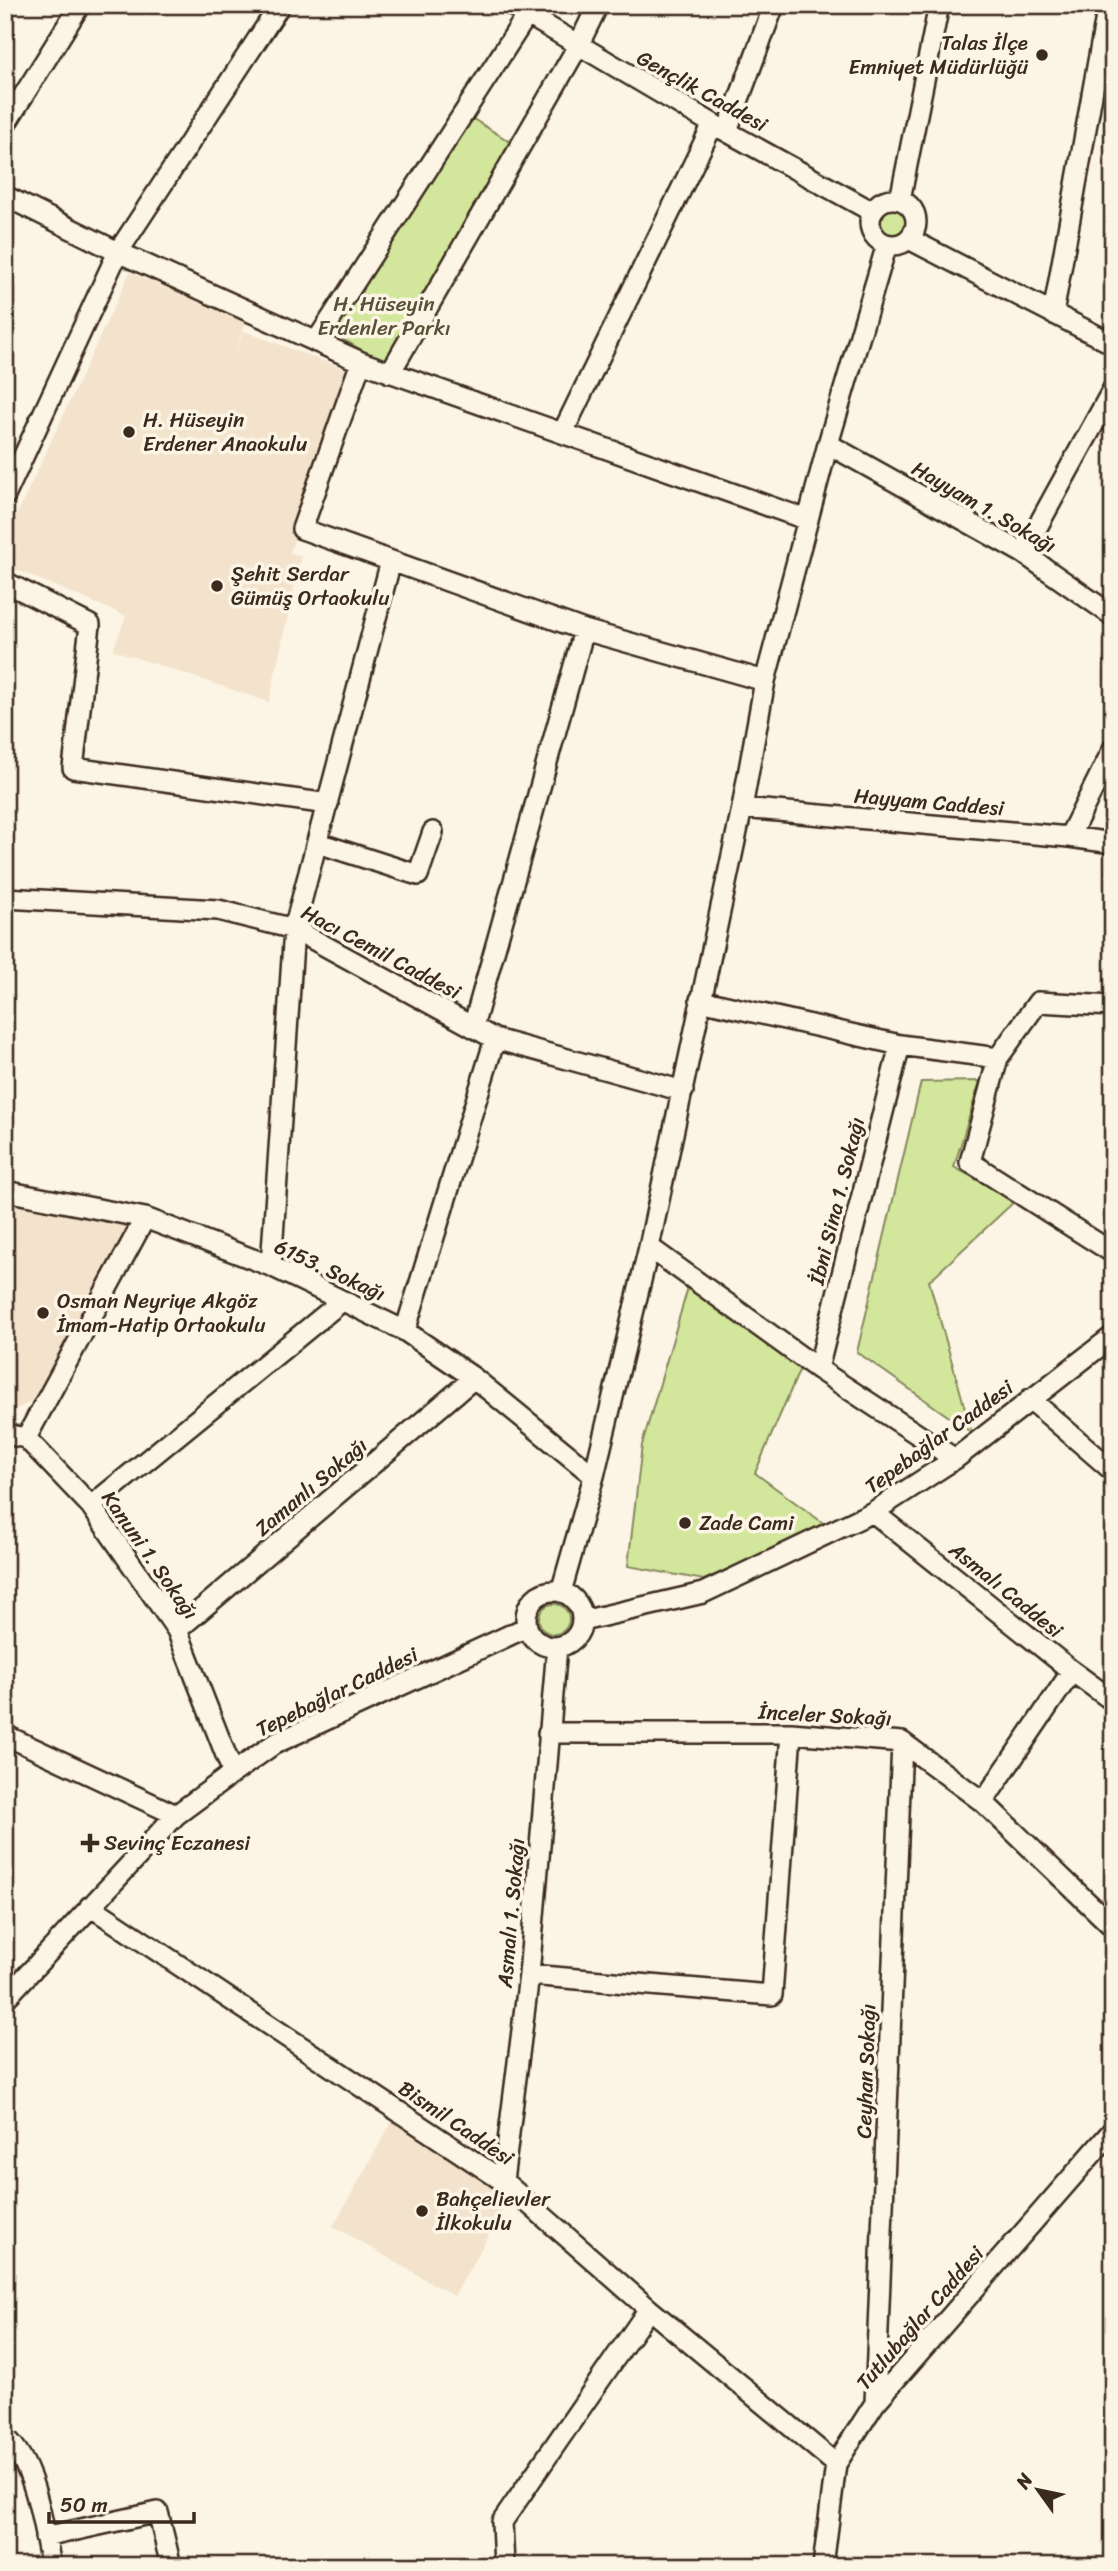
<svg xmlns="http://www.w3.org/2000/svg" width="1118" height="2571" viewBox="0 0 1118 2571" font-family="Sriracha,sans-serif">
  <style>
    .built { fill: #f3e3cc }
    .green { fill: #d2e79c; stroke: #86885d; stroke-width: 2 }
    .lines { fill: none; stroke-linecap: round; stroke-linejoin: round }
    .street-casing { stroke: #3b2a1e; stroke-width: 24 }
    .street { stroke: #fcf5e5; stroke-width: 19 }
    .poi-dot { fill: #3b2a1e; stroke: #fcf5e5; stroke-width: 2.5 }
    .labels { text-anchor: middle; dominant-baseline: central; stroke-width: 7; stroke-linejoin: round; paint-order: stroke }
    .poi-label { font-size: 21px; fill: #3b2a1e; stroke: #fcf5e5; text-anchor: start }
    .street-label { font-size: 21px; fill: #3b2a1e; stroke: #fcf5e5 }
    .park-label { font-size: 21px; fill: #595037; stroke: #fcf5e5 }
  </style>
  <rect width="100%" height="100%" fill="#fcf5e5"/>
  <filter id="ink" filterUnits="userSpaceOnUse"><feTurbulence type="fractalNoise" baseFrequency=".0143" numOctaves="2"/><feDisplacementMap in="SourceGraphic" scale="14" xChannelSelector="R" yChannelSelector="G"/><feConvolveMatrix kernelMatrix="1 2 1 2 8 2 1 2 1" color-interpolation-filters="sRGB"/></filter>
  <g filter="url(#ink)">
    <path class="built" d="M 130,272 L 246,323 L 234,354 L 244,331 L 353,372 L 290,552 L 301,556 L 269,702 L 113,650 L 126,616 L 5,565 L 5,540 Z
      M 5,1201 L 131,1224 L 31,1402 L 6,1414 Z
      M 393,2120 L 512,2195 L 454,2296 L 333,2226 Z"/>
    <path class="green" d="M 470,117 L 520,148 L 393,368 L 332,333 Z
      M880 222a13 13 0 1 1 26 0a13 13 0 1 1-26 0Z
      M 980,1081 L 954,1167 L 1015,1201 L 929,1281 L 972,1433 L 857,1352 L 921,1082 Z
      M 689,1284 L 802,1364 L 755,1473 L 826,1525 L 704,1580 L 628,1566 L 642,1445 Z
      M539 1619a15 15 0 1 1 30 0a15 15 0 1 1-30 0Z"/>
    <g class="lines">
      <g class="street-casing">
        <path id="street" d="M 511,5 L 713,124 L 873,212
          M 5,125 L 80,5
          M 727,131 L 774,5
          M 5,196 L 118,252 L 361,362 L 808,520
          M870 222a23 23 0 1 1 46 0a23 23 0 1 1-46 0Z
          M 900,200 L 939,5
          M 909,239 L 1113,344
          M 1053,314 L 1108,5
          M 316,342 L 527,15
          M 361,362 L 302,529 L 584,630 L 765,681
          M 390,373 L 578,46 L 598,5
          M 563,432 L 713,124
          M 828,444 L 1023,553 L 1113,616
          M 5,496 L 118,252 L 280,5
          M 1023,553 L 1113,389
          M 5,582 L 90,625 L 73,768 L 328,804
          M 742,808 L 1069,837 L 1113,843
          M 1069,837 L 1113,749
          M 318,843 L 418,875 L 433,832
          M 5,898 L 218,910 L 294,929 L 495,1039 L 683,1091
          M 700,1000 L 900,1045 L 998,1058 L 1038,1002 L 1113,1006
          M 473,1027 L 584,630
          M 998,1058 L 970,1162 L 1113,1253
          M 5,1191 L 145,1218 L 271,1266 L 405,1331 L 474,1378 L 594,1476
          M 649,1247 L 818,1369 L 955,1459
          M 271,1266 L 294,929 L 391,561
          M 405,1331 L 495,1039
          M 818,1369 L 900,1045
          M 1030,1399 L 1113,1471
          M 5,1434 L 26,1438 L 91,1506 L 177,1630 L 233,1773
          M 26,1438 L 145,1218
          M 91,1506 L 342,1301
          M 873,1512 L 1072,1671 L 1113,1701
          M526 1619a28 28 0 1 1 56 0a28 28 0 1 1-56 0Z
          M 561,1592 L 594,1476 L 649,1247 L 742,808 L 765,681 L 828,444 L 887,244
          M 582,1621 L 703,1593 L 873,1512 L 955,1459 L 1113,1336
          M 177,1630 L 474,1378
          M 548,1733 L 791,1733 L 902,1742 L 983,1802 L 1113,1927
          M 5,1735 L 176,1815
          M 983,1802 L 1072,1671
          M 90,1906 L 503,2181 L 649,2309 L 836,2464
          M 529,1975 L 772,1995 L 791,1733
          M 5,1999 L 176,1815 L 233,1773 L 274,1744 L 527,1627
          M 503,2181 L 529,1975 L 557,1647
          M 875,2403 L 902,1742
          M 5,2437 C 36,2464 43,2526 51,2566
          M 45,2537 L 158,2512 L 171,2566
          M 504,2566 L 502,2522 L 649,2309
          M 823,2566 L 836,2464 L 875,2403 L 1113,2130"/>
      </g>
      <use href="#street" class="street"/>
    </g>
  </g>
  <g class="poi-dot">
    <circle cx="1042" cy="55" r="7"/>
    <circle cx="129" cy="432" r="7"/>
    <circle cx="217" cy="586" r="7"/>
    <circle cx="43" cy="1313" r="7"/>
    <circle cx="685" cy="1523" r="7"/>
    <path d="M86.5 1832.5h7v7h7v7h-7v7h-7v-7h-7v-7h7z"/>
    <circle cx="422" cy="2211" r="7"/>
  </g>
  <g class="labels">
    <g class="poi-label">
      <text x="1028" y="43" text-anchor="end">Talas İlçe<tspan x="1028" dy="24">Emniyet Müdürlüğü</tspan></text>
      <text x="143" y="420">H. Hüseyin<tspan x="143" dy="24">Erdener Anaokulu</tspan></text>
      <text x="231" y="574">Şehit Serdar<tspan x="231" dy="24">Gümüş Ortaokulu</tspan></text>
      <text x="57" y="1301">Osman Neyriye Akgöz<tspan x="57" dy="24">İmam-Hatip Ortaokulu</tspan></text>
      <text x="699" y="1523">Zade Cami</text>
      <text x="104" y="1843">Sevinç Eczanesi</text>
      <text x="436" y="2199">Bahçelievler<tspan x="436" dy="24">İlkokulu</tspan></text>
    </g>
    <g class="street-label">
      <text transform="translate(702 91) rotate(29)">Gençlik Caddesi</text>
      <text transform="translate(984 507) rotate(30)">Hayyam 1. Sokağı</text>
      <text transform="translate(929 802) rotate(5)">Hayyam Caddesi</text>
      <text transform="translate(381 952) rotate(28)">Hacı Cemil Caddesi</text>
      <text transform="translate(837 1201) rotate(-76)">İbni Sina 1. Sokağı</text>
      <text transform="translate(330 1270) rotate(25)">6153. Sokağı</text>
      <text transform="translate(939 1437) rotate(-36)">Tepebağlar Caddesi</text>
      <text transform="translate(311 1487) rotate(-40)">Zamanlı Sokağı</text>
      <text transform="translate(150 1555) rotate(55)">Kanuni 1. Sokağı</text>
      <text transform="translate(1006 1590) rotate(39)">Asmalı Caddesi</text>
      <text transform="translate(337 1692) rotate(-26)">Tepebağlar Caddesi</text>
      <text transform="translate(825 1715) rotate(3)">İnceler Sokağı</text>
      <text transform="translate(511 1913) rotate(-85)">Asmalı 1. Sokağı</text>
      <text transform="translate(866 2071) rotate(-88)">Ceyhan Sokağı</text>
      <text transform="translate(456 2123) rotate(34)">Bismil Caddesi</text>
      <text transform="translate(920 2318) rotate(-49)">Tutlubağlar Caddesi</text>
    </g>
    <g class="park-label">
      <text x="384" y="304">H. Hüseyin<tspan x="384" dy="24">Erdenler Parkı</tspan></text>
    </g>
  </g>
  <rect width="1118" height="2571" fill="none" stroke="#fcf5e5" stroke-width="28"/>
  <rect x="14" y="14" width="1090" height="2543" fill="none" stroke="#3b2a1e" stroke-width="2.5" filter="url(#ink)"/>
  <g transform="translate(1038 2490) rotate(303)" stroke="#fcf5e5" stroke-width="5" paint-order="stroke">
  <path d="M0-5L12 26L0 18L-12 26Z" fill="#3b2a1e"/>
  <text y="-10" font-size="19" font-weight="bold" text-anchor="middle" fill="#3b2a1e">N</text>
  </g>
  <path d="M49 2512v10h145v-10" fill="none" stroke="#3b2a1e" stroke-width="3.5"/>
  <text x="60" y="2512" font-size="21" fill="#3b2a1e" stroke="#fcf5e5" stroke-width="5" paint-order="stroke">50 m</text>
</svg>
